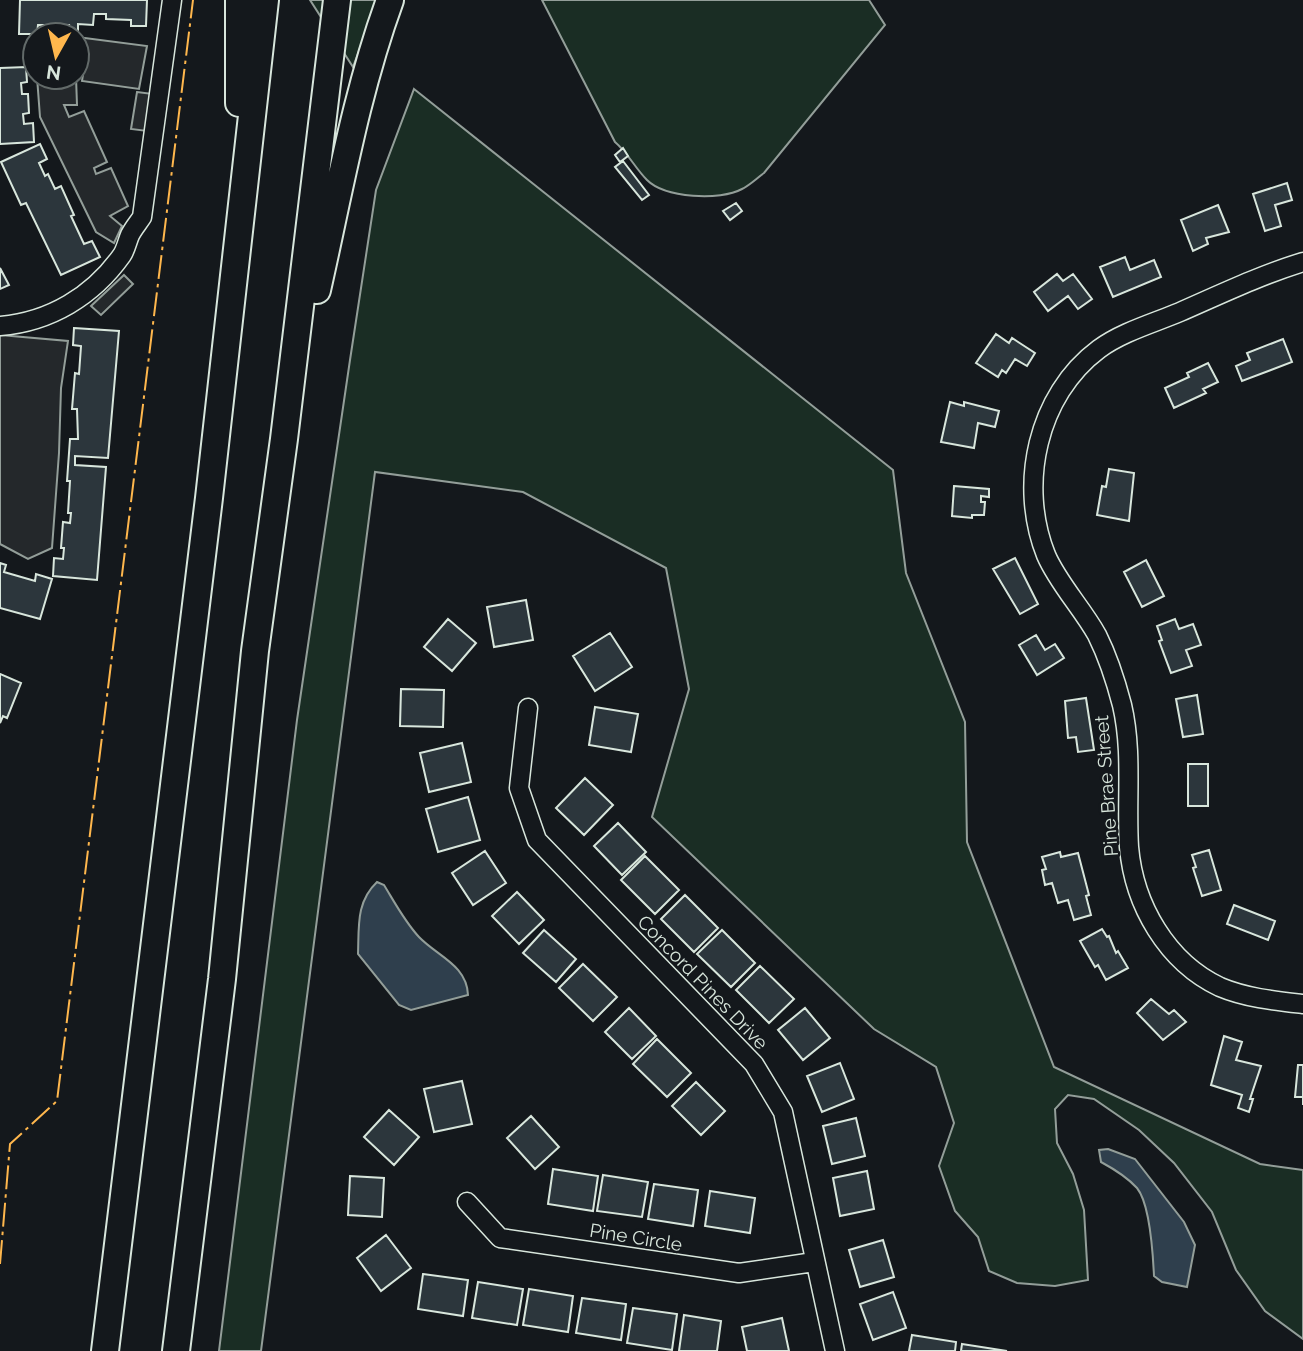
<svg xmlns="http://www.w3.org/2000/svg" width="1303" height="1351" viewBox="0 0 1303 1351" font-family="Raleway,sans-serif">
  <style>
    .green { fill: #1a2d24; stroke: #939e99; stroke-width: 2 }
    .parking { fill: #24282b; stroke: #939e99; stroke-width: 2 }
    .water { fill: #2f3f4d; stroke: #939e99; stroke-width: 2 }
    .building { fill: #2c363c; stroke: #d8e6dc; stroke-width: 2 }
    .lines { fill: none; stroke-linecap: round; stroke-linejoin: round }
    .minor-casing { stroke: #d8e6dc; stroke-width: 21 }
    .highway-casing { stroke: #d8e6dc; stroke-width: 30 }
    .minor { stroke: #14181c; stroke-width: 18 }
    .highway { stroke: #14181c; stroke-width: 26 }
    .power { stroke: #ffb74d; stroke-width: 2; stroke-dasharray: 24 5 3.5 5; stroke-linecap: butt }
    .labels { text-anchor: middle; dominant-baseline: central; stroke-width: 5; stroke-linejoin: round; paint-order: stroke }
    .street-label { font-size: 19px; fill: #d8e6dc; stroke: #14181c }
  </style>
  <rect width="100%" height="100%" fill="#14181c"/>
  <path class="green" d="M 310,0 L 378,0 L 353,67 Z
    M 542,0 L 869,0 L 885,25 L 764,173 C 757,178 750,185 742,189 C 720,201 665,198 647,180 C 635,168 628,153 615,142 Z
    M 414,89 L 893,470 L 906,573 L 965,722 L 967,842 L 1054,1067 L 1260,1164 L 1303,1170 L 1303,1339 L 1265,1311 L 1236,1270 L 1212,1212 L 1174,1163 L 1139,1130 L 1094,1099 L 1068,1095 L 1055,1109 L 1057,1143 L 1073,1174 L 1084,1210 L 1088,1280 L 1055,1286 L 1017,1283 L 989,1271 L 978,1237 L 955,1211 L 939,1166 L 954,1123 L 936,1067 L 874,1029 L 652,817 L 689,689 L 666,568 L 523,492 L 375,472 L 261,1351 L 219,1351 L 297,720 L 350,360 L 376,190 Z"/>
  <path class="parking" d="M 77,37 L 147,46 L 139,89 L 82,81 L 84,68 L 77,67 Z
    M 37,77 L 76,77 L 77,105 L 64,105 L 69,117 L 84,111 L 107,162 L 94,168 L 96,174 L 111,168 L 128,206 L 110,216 L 122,226 L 114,243 L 96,232 L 40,117 Z
    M 137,92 L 153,94 L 147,131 L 131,129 Z
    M 124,275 L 133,284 L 101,315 L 91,306 Z
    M 0,335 L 68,341 L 61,388 L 59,453 L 52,548 L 28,559 L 0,544 Z"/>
  <path class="water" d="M 377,882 L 384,885 C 395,903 405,922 419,937 C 437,956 467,965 468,995 L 411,1010 L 399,1005 L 358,954 C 359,926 356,902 377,882 Z
    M 1108,1149 L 1135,1159 L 1184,1222 L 1195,1245 L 1187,1287 L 1162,1282 L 1154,1276 C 1153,1255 1150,1204 1137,1188 C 1127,1177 1114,1169 1101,1162 L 1099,1150 Z"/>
  <path class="building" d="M 20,0 L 147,0 L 146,26 L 131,26 L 131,20 L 106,19 L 106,14 L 94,14 L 93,25 L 78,24 L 78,31 L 68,31 L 69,25 L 38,25 L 37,34 L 19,34 Z
    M 26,67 L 27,82 L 21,83 L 22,94 L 28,94 L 29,113 L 23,114 L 24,124 L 33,123 L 34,142 L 0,144 L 0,68 Z
    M 40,144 L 47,159 L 39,163 L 45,176 L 48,174 L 55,189 L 61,186 L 74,215 L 71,216 L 84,244 L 92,241 L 100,257 L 61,275 L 26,203 L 21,205 L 1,162 Z
    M 623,148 L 628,156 L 620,162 L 615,155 Z
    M 623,161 L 649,195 L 642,200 L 615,167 Z
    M 1287,183 L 1292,200 L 1275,205 L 1281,226 L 1265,231 L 1253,194 Z
    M 736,203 L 742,211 L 730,220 L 723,211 Z
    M 1218,205 L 1229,232 L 1206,238 L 1208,244 L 1193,251 L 1181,220 Z
    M 1125,257 L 1130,270 L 1154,260 L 1161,277 L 1113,297 L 1100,267 Z
    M 0,268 L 9,285 L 0,289 Z
    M 1057,274 L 1063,281 L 1073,274 L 1092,299 L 1078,309 L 1068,296 L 1048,311 L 1034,292 Z
    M 74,328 L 119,331 L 108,458 L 75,456 L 75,465 L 106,467 L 97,580 L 53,576 L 54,558 L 63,559 L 64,548 L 61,548 L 63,522 L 70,523 L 71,513 L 68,513 L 70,481 L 67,481 L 70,439 L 78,439 L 77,409 L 72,409 L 75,373 L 79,374 L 81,346 L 73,345 Z
    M 996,334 L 1009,343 L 1012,338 L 1035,353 L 1027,366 L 1015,359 L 1006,373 L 1002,370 L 998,377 L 976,363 Z
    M 1283,339 L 1292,362 L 1242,381 L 1236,366 L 1250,360 L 1247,353 Z
    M 1208,363 L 1218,382 L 1203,389 L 1206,393 L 1174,408 L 1165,388 L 1189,377 L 1187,373 Z
    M 950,402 L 964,406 L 964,402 L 999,411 L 995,427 L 978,423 L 974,448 L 941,442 Z
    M 1109,469 L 1134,473 L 1129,521 L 1097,515 L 1102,486 L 1106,487 Z
    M 954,486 L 989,489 L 989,497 L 981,496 L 981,502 L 985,502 L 984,515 L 972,515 L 972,518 L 952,516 Z
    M 1015,558 L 1038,604 L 1020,614 L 993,569 Z
    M 1146,560 L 1164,596 L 1142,607 L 1124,572 Z
    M 0,563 L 6,565 L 4,572 L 35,581 L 36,574 L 52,579 L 40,619 L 0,608 Z
    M 526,600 L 533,640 L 494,647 L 487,607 Z
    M 448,619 L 476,643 L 452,671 L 424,647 Z
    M 1175,619 L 1179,629 L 1193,624 L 1201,645 L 1186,650 L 1192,666 L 1171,673 L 1159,641 L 1162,640 L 1157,626 Z
    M 610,633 L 632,667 L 595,691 L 573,656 Z
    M 1036,635 L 1045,650 L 1055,644 L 1064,658 L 1037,675 L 1019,645 Z
    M 0,674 L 21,683 L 7,718 L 3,716 L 0,723 Z
    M 401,689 L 444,690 L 443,727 L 400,726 Z
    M 1197,695 L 1203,734 L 1183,737 L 1176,699 Z
    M 1086,698 L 1094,750 L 1078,752 L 1076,737 L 1068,738 L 1065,701 Z
    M 595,707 L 638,714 L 631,752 L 589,745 Z
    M 462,743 L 471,782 L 429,792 L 420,753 Z
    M 1188,764 L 1208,764 L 1208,806 L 1188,806 Z
    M 585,778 L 613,805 L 584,835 L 556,808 Z
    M 468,797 L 480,840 L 438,852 L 426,809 Z
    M 618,823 L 646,852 L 622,875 L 594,846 Z
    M 1209,850 L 1221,890 L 1202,896 L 1193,868 L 1196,867 L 1192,855 Z
    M 485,851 L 506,883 L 473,905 L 452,873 Z
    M 1060,852 L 1061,857 L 1078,853 L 1089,895 L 1086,896 L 1091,915 L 1074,920 L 1068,900 L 1058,903 L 1052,883 L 1045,885 L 1042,870 L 1046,869 L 1042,857 Z
    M 645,856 L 679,890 L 655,914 L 621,880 Z
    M 517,892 L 544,920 L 519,944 L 492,916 Z
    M 685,895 L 718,928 L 694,952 L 661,919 Z
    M 1234,905 L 1275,921 L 1268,940 L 1227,924 Z
    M 1102,929 L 1107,937 L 1109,936 L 1116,953 L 1118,951 L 1128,968 L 1106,980 L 1098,965 L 1095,967 L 1080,941 Z
    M 544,930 L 576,959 L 556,982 L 523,953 Z
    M 722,930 L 755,963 L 731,987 L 697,954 Z
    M 583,964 L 617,997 L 593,1021 L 559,988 Z
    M 760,966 L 794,999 L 769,1023 L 736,990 Z
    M 1151,999 L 1169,1014 L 1174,1010 L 1186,1022 L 1163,1040 L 1137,1013 Z
    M 629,1008 L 656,1036 L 632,1059 L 605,1032 Z
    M 805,1008 L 830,1038 L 803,1060 L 778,1030 Z
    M 1224,1036 L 1242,1042 L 1236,1060 L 1261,1066 L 1250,1099 L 1253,1099 L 1249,1112 L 1238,1108 L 1242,1095 L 1211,1085 Z
    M 657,1039 L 691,1073 L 667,1097 L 633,1064 Z
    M 840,1063 L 854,1099 L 822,1112 L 807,1076 Z
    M 1298,1065 L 1303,1065 L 1303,1105 L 1303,1097 L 1295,1097 Z
    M 462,1081 L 472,1124 L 434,1132 L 424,1089 Z
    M 696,1082 L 725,1111 L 701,1135 L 672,1106 Z
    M 389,1110 L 419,1137 L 394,1165 L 364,1137 Z
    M 531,1116 L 559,1147 L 535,1169 L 507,1138 Z
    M 856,1118 L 865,1156 L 832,1164 L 823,1126 Z
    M 553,1169 L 598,1176 L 593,1211 L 548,1204 Z
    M 867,1171 L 874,1209 L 840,1216 L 833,1178 Z
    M 603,1175 L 648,1182 L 642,1217 L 597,1211 Z
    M 350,1176 L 384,1178 L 382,1217 L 348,1215 Z
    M 654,1184 L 698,1190 L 693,1226 L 648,1219 Z
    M 710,1191 L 755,1198 L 750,1233 L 705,1226 Z
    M 386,1235 L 411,1268 L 381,1291 L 357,1258 Z
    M 883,1240 L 894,1277 L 860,1287 L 849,1250 Z
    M 423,1274 L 468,1280 L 463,1316 L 418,1309 Z
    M 478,1282 L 523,1289 L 517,1325 L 472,1318 Z
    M 529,1289 L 573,1296 L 568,1332 L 523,1325 Z
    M 893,1292 L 906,1328 L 873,1340 L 860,1304 Z
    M 582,1298 L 626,1304 L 621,1340 L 576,1333 Z
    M 633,1308 L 677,1314 L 672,1350 L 627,1343 Z
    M 684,1315 L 721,1321 L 717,1351 L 679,1351 Z
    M 782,1318 L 789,1351 L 747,1351 L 742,1327 Z
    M 912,1335 L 956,1342 L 955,1351 L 909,1351 Z
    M 962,1344 L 1007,1351 L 961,1351 Z"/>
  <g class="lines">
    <g class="minor-casing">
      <path id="minor" d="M 1303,262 C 1261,275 1221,294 1180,312 C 1154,323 1122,332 1099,349 C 1037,395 1018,485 1046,555 C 1058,583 1082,608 1097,635 C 1108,657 1116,682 1122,705 C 1133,752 1126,800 1129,847 C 1134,905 1167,962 1220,987 C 1246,998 1276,1001 1303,1004
        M 0,326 C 50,322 93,296 122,255 C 126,249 127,242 130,235 C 133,229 138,223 142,217 L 172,0
        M 528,708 L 519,788 L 537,840 L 754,1064 L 783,1112 L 835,1351
        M 467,1202 L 500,1238 L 739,1273 L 814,1262"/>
    </g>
    <g class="highway-casing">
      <path id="highway" d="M 239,103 L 239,0
        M 317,290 C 339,193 356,93 390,0
        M 105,1351 L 209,498 L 265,0
        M 176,1351 L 222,979 L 255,651 L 284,439 L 337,0"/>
    </g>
    <use href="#minor" class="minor"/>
    <use href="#highway" class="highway"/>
    <path class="power" d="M 0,1264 L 10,1144 L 57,1101 L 193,0"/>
  </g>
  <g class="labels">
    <g class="street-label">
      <text transform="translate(1106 786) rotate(-94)">Pine Brae Street</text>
      <text transform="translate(703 982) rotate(46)">Concord Pines Drive</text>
      <text transform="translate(636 1237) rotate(9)">Pine Circle</text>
    </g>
  </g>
  <g transform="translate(56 56) rotate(188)"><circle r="33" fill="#14181c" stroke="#626a69" stroke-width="2"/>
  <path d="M0-5L12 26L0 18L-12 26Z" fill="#ffb74d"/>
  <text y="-10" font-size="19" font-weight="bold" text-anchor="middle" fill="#d8e6dc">N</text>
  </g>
</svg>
